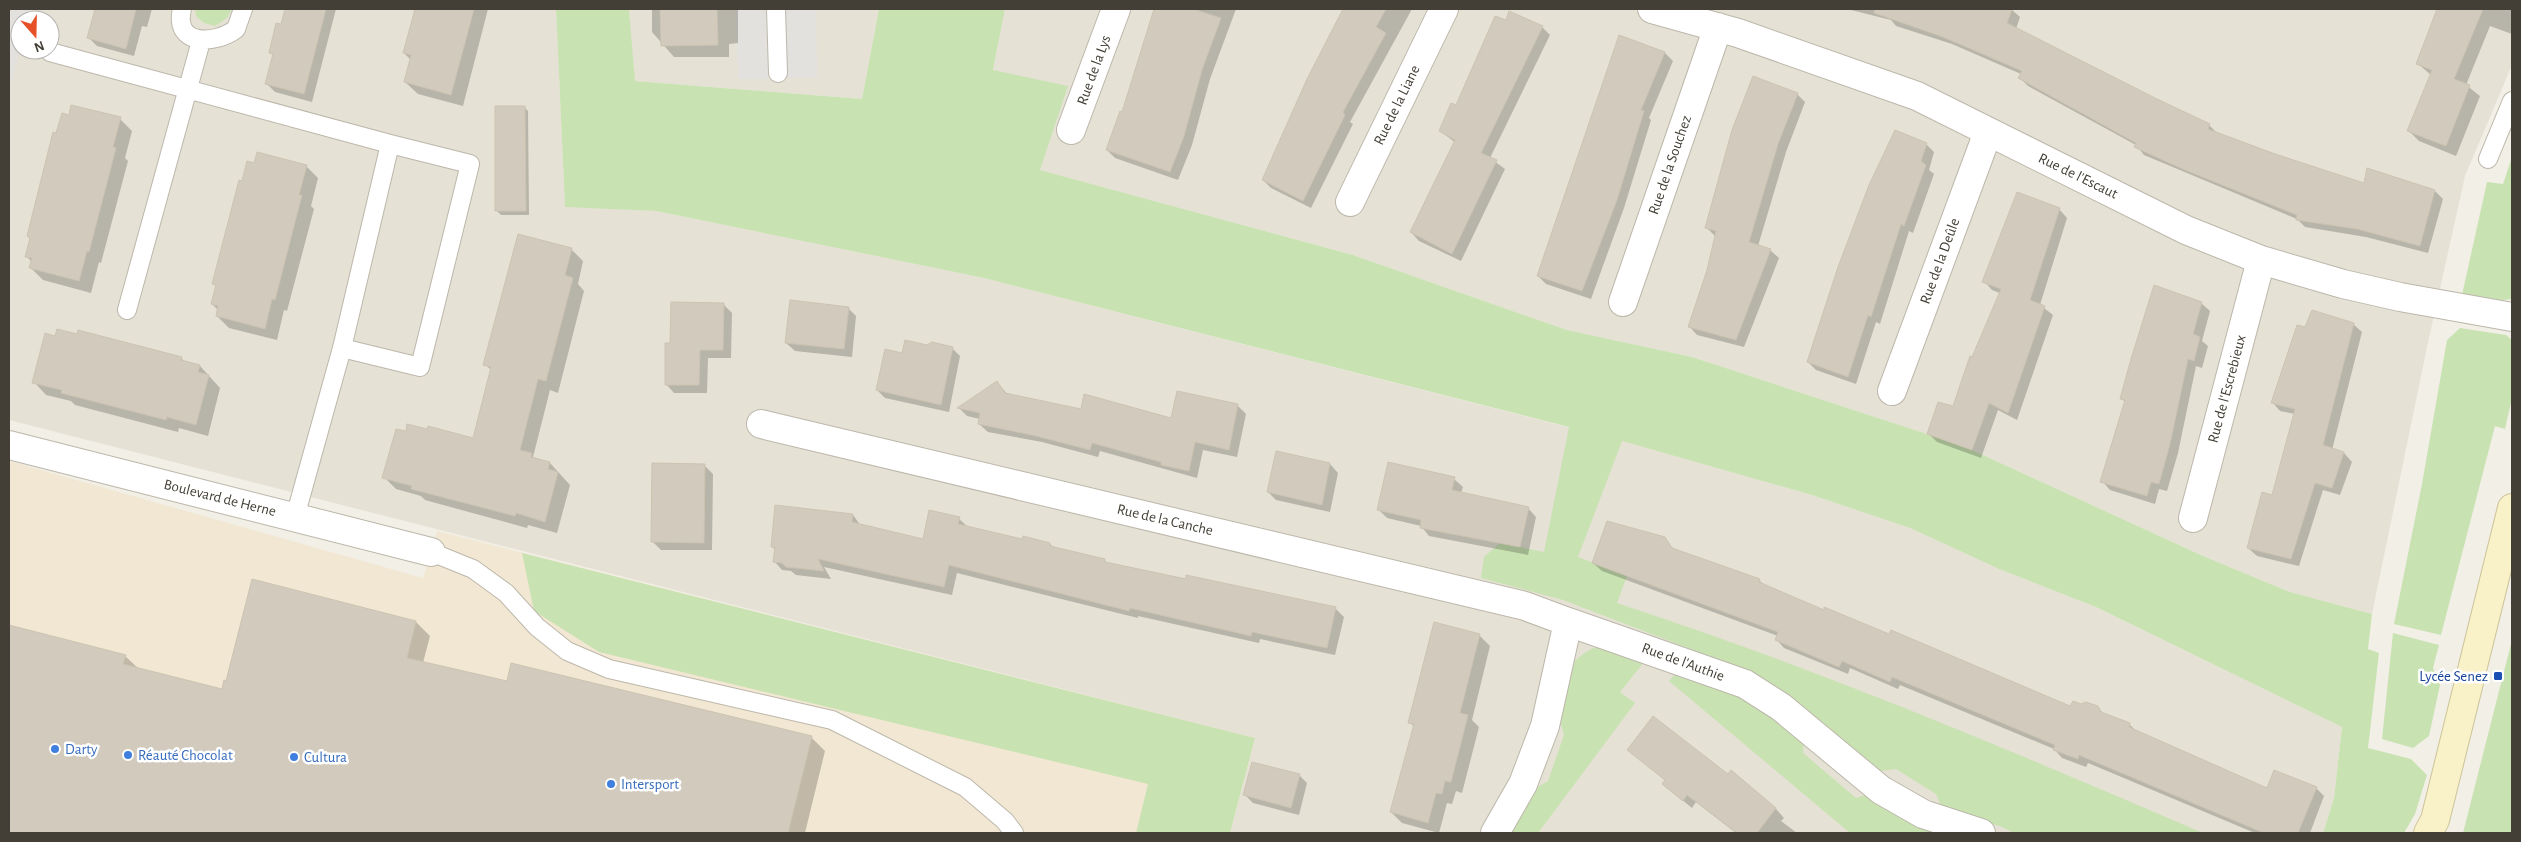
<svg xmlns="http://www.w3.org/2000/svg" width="2521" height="842" viewBox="0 0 2521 842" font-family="'Alegreya Sans',sans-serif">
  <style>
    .residential { fill: #e5e1d5; fill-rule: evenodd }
    .commercial { fill: #f2e7d3 }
    .green { fill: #c9e2b2 }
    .parking { fill: #e3e1de }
    .shadow { fill: #0003 }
    .building { fill: #d2cbbd; stroke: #ccc3b1 }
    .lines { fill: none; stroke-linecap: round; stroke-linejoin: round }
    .lane-casing { stroke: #bcb7aa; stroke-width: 20 }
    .street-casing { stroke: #bcb7aa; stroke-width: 30 }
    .secondary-casing { stroke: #cdc399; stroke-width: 30 }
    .lane { stroke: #fff; stroke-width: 18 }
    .street { stroke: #fff; stroke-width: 28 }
    .secondary { stroke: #f9f1c8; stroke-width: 28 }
    .transit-dot { fill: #1a4fb4; stroke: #fff; stroke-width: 2 }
    .shop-dot { fill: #3f7fe0; stroke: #fff; stroke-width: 2 }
    .labels { text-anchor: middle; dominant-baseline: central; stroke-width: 5; stroke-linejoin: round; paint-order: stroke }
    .street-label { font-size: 15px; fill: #433f36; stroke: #fff }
    .transit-label { font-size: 15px; fill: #164399; stroke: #fff; text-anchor: end }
    .shop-label { font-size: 15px; fill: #366cbe; stroke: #fff; text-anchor: start }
  </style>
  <rect width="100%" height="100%" fill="#f1efe6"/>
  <path class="residential" d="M 9,9 L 556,9 L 565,206 L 656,211 L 984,278 L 1622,441 L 1812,495 L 1910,528 L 1999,569 L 2096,607 L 2342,727 L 2334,798 L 2323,833 L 1230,833 L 1255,738 L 9,420 ZM 20,20 L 50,20 L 50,50 L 20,50 Z
    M 629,9 L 879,9 L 862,99 L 634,81 Z
    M 1005,9 L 2512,9 L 2512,65 L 2465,176 L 2427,347 L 2372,614 L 2290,592 L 2203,556 L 1972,450 L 1927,434 L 1692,357 L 1567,330 L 1353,255 L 1040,170 L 993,70 Z"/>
  <path class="commercial" d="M 9,461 L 423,578 L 437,531 L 1255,738 L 1230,833 L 9,833 Z"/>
  <path class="green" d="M 195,9 L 232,9 L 227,18 L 215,26 L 204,23 L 196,16 Z
    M 556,9 L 629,9 L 635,81 L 862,99 L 879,9 L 1005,9 L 993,70 L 1068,86 L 1040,170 L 1353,255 L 1567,330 L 1692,357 L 1927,434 L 1972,450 L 2203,556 L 2290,592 L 2372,614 L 2368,649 L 2379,653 L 2368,748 L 2411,759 L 2427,775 L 2415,814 L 2404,833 L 2323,833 L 2334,798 L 2342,727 L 2096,607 L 1999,569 L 1910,528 L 1812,495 L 1622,441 L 1578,557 L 1614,571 L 1628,573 L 1617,603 C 1816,668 2010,750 2203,833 L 2014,833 L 2002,827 L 1942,808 L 1936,794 L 1896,769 L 1880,771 L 1805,708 L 1753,673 L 1563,600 L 1481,578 L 1484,557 L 1500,543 L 1544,552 L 1569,427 L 984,278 L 656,211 L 565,207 Z
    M 2512,157 L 2512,299 L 2503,300 L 2462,295 L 2487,182 L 2503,184 Z
    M 2460,328 L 2506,335 L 2512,340 L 2512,398 L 2505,429 L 2495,426 L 2441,635 L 2394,624 L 2422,484 L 2447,340 Z
    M 522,553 L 1255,738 L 1230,833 L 1136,833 L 1148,784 L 599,652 L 534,611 Z
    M 2393,633 L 2439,645 L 2433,668 L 2440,685 L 2429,736 L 2413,748 L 2382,739 Z
    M 2512,640 L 2512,833 L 2463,833 Z
    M 1606,647 L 1644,662 L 1620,692 L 1635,703 L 1538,833 L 1508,833 L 1534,789 L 1548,781 L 1564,735 L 1559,717 L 1570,672 L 1575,661 L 1583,654 L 1593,648 Z
    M 1677,672 L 1726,689 L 1761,707 L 1804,742 L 1803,753 L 1856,798 L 1868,794 L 1899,815 L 1936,833 L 1850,833 L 1669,681 Z"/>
  <path class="parking" d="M 9,9 L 30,9 L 27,20 L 20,20 L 20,47 L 9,91 Z
    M 736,9 L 816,9 L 817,78 L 738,79 Z"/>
  <path class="shadow" d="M 96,9 L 152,9 L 147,27 L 142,26 L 134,56 L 97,46 L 89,38 Z
    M 287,9 L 336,9 L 312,102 L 275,92 L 267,84 L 274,56 L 270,52 L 282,26 Z
    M 416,9 L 488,9 L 463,106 L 418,94 L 405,82 L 411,60 L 404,53 Z
    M 652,9 L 738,9 L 738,43 L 729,44 L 729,57 L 674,57 L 652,32 Z
    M 1155,9 L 1236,9 L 1210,79 L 1192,145 L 1178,180 L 1115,158 L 1107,150 L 1123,113 Z
    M 1347,9 L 1412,9 L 1350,122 L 1353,124 L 1311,208 L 1271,188 L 1263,180 L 1309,80 Z
    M 1847,9 L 2011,9 L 2020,17 L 2016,29 L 2156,100 L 2209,125 L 2218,134 L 2365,185 L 2435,191 L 2443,199 L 2428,253 L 2366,237 L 2305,227 L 2297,219 L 2144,155 L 2136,145 L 2028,86 L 2020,78 L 2021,74 L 1952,44 L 1896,26 L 1891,20 Z
    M 2439,9 L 2512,9 L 2512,34 L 2490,26 L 2466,85 L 2480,96 L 2456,156 L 2419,141 L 2408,130 L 2431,75 L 2417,63 Z
    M 1507,22 L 1542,27 L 1550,35 L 1490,158 L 1505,169 L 1461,261 L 1419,241 L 1411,232 L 1456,143 L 1440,131 Z
    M 1620,37 L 1665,53 L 1673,61 L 1649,118 L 1651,120 L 1624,208 L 1591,299 L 1546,284 L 1538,276 Z
    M 1797,94 L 1805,102 L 1786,152 L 1758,246 L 1770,250 L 1779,258 L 1744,347 L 1697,335 L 1689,326 L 1708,270 L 1716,237 L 1707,228 Z
    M 524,107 L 528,111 L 529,215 L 501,215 L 497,211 Z
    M 120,119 L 132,131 L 125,158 L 128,161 L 101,263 L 99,262 L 91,293 L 43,280 L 31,268 L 32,262 L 26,256 Z
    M 1926,144 L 1934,152 L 1929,170 L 1934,174 L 1913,233 L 1909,231 L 1880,324 L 1876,322 L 1856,384 L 1816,370 L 1808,362 Z
    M 306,166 L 318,178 L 311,206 L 314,209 L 287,311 L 284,310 L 277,340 L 229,328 L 217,316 L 218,310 L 212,304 L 216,286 L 214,283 L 243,182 Z
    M 2059,209 L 2067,218 L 2040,305 L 2053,315 L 2017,420 L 1998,410 L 1981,458 L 1937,442 L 1929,434 L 1954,408 L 2000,293 L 1992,290 L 1984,281 Z
    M 571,249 L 583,261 L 578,284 L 584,291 L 558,393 L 550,390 L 533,457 L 550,463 L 570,485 L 557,533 L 528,525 L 527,528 L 425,500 L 421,496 L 396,489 L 384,477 L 474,440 L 492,371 L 485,364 Z
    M 2201,303 L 2210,311 L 2202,341 L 2208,346 L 2202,368 L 2196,366 L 2178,453 L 2167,491 L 2159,489 L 2155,504 L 2110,490 L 2102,481 L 2126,403 L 2122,399 Z
    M 723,304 L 732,313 L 731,358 L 708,358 L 707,393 L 674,393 L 666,384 L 671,345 Z
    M 848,308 L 856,316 L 852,357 L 795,351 L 786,343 Z
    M 2353,324 L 2362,332 L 2332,450 L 2344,453 L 2352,462 L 2340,495 L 2323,490 L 2299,566 L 2257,556 L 2248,548 L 2273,497 L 2295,414 L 2280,411 L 2272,402 L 2306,329 Z
    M 927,346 L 952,348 L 960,356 L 949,412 L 885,398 L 877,390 L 903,354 Z
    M 181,358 L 186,363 L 200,366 L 220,388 L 208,436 L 179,428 L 178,432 L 75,405 L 71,401 L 46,395 L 34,382 Z
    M 997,382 L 1008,395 L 1081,410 L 1172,419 L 1178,392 L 1238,406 L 1246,414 L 1237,457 L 1203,450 L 1197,478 L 1100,451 L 1098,457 L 1042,442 L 988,432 L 979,424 L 980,419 L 967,416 L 959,408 Z
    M 1277,453 L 1330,464 L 1338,473 L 1330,512 L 1276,500 L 1268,492 Z
    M 704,465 L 713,474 L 712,550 L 661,550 L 652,541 Z
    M 1454,479 L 1463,487 L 1461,493 L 1528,508 L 1536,517 L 1528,555 L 1429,536 L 1421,526 L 1387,518 L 1379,510 Z
    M 853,515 L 861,526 L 924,540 L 959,519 L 968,527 L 1023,541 L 1050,544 L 1054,548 L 1104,560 L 1108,564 L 1335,608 L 1344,617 L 1335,655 L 1260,639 L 1259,643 L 1138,616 L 1138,618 L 957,573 L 952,595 L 824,567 L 831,579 L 796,575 L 791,571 L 782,570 L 774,561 L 775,550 L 772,546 Z
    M 1664,538 L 1675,551 L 1760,581 L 1765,586 L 1824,611 L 2071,708 L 2081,705 L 2098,708 L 2105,715 L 2129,724 L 2137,732 L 2267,789 L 2316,788 L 2324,796 L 2310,833 L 2255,833 L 2088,763 L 2086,767 L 2062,758 L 2054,749 L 1900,685 L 1898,689 L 1850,668 L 1848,674 L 1784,648 L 1776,639 L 1778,636 L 1602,571 L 1593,563 Z
    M 416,622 L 430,636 L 423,663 L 508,683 L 811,737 L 825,751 L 805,833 L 9,833 L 9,626 L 125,656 L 139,669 L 222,691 Z
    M 1479,635 L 1490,646 L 1472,720 L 1479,727 L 1462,793 L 1456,791 L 1452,804 L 1447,803 L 1439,833 L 1402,823 L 1391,812 L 1414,727 L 1410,722 Z
    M 1629,750 L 1729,776 L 1732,772 L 1776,809 L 1784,818 L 1781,821 L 1797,833 L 1736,833 L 1696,802 L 1692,808 L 1663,784 L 1666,781 Z
    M 1299,775 L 1307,783 L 1299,815 L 1253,803 L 1245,795 Z"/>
  <path class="building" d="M 95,9 L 136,9 L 126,49 L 87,38 Z
    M 285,9 L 326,9 L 304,94 L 265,84 L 273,54 L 269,53 L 276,23 L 281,24 Z
    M 415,9 L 474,9 L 451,95 L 404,82 L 411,55 L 403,53 Z
    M 660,9 L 717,9 L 718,45 L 661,46 Z
    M 1154,9 L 1193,9 L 1221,18 L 1202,70 L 1184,136 L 1170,172 L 1106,150 L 1120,111 L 1122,112 Z
    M 1343,9 L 1386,9 L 1376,27 L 1386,33 L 1343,112 L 1345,115 L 1303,201 L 1262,180 L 1307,79 Z
    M 1875,9 L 2012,9 L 2007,23 L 2157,99 L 2210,124 L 2208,129 L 2275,154 L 2364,183 L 2367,168 L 2435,190 L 2420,246 L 2357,229 L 2296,220 L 2297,215 L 2185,170 L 2134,147 L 2136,143 L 2018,78 L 2022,71 L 1943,37 L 1874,13 Z
    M 2437,9 L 2483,9 L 2454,79 L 2470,85 L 2446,146 L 2407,131 L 2432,70 L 2416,64 Z
    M 1509,11 L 1543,26 L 1481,153 L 1497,160 L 1452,254 L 1410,232 L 1455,140 L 1439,131 L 1451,103 L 1456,105 L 1495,16 L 1506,20 Z
    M 1619,35 L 1665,52 L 1641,110 L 1644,111 L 1617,200 L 1582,291 L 1537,276 Z
    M 1753,76 L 1798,93 L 1778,144 L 1749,242 L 1771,249 L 1736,340 L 1688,327 L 1707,270 L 1716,231 L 1705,228 L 1732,130 Z
    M 71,105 L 121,117 L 113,147 L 116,148 L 89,252 L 87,251 L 79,281 L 29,268 L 32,258 L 25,257 L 30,238 L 27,236 L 53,132 L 56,133 L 62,113 L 69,115 Z
    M 495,106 L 525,106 L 526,211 L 495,211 Z
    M 1895,130 L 1927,143 L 1921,161 L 1926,165 L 1904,226 L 1901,224 L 1871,317 L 1868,315 L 1848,377 L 1807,362 L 1838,267 L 1869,185 Z
    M 257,152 L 307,165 L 299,195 L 302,195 L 275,300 L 272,299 L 265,329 L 216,316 L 218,306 L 211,304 L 216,285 L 212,284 L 239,180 L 242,181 L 247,161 L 254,163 Z
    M 2017,192 L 2060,208 L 2030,300 L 2045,306 L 2008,413 L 1989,403 L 1972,450 L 1927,434 L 1938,402 L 1953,406 L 1970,356 L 1972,357 L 2001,289 L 1982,282 Z
    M 518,234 L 572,248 L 565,275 L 573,278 L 546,381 L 538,379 L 520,450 L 532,453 L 531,457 L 550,462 L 548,469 L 558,472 L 545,522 L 516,513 L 515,516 L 411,489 L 412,486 L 382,478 L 396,429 L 406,431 L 407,424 L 427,429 L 428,426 L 473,438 L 491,367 L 483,365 Z
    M 2154,285 L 2202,302 L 2193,334 L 2200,337 L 2194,361 L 2188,359 L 2170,444 L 2159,484 L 2151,482 L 2147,496 L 2100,482 L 2125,400 L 2120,399 L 2131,359 Z
    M 790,300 L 849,307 L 844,349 L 785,343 Z
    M 671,302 L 724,303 L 723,350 L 700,350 L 699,385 L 665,385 L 665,343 L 670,343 Z
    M 2312,310 L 2354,323 L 2323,445 L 2344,452 L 2332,488 L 2315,483 L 2291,559 L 2247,548 L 2262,492 L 2272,495 L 2295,409 L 2271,403 L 2297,325 L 2305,327 Z
    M 57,329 L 77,334 L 78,330 L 182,357 L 181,360 L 200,365 L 198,372 L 209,375 L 196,425 L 167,417 L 166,420 L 61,393 L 62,390 L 32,383 L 45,333 L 55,336 Z
    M 905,340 L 927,345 L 932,342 L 953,347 L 941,405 L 876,390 L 885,349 L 902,353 Z
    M 997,381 L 1005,393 L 1081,409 L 1084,394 L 1171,418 L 1177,391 L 1238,404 L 1229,450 L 1195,442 L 1189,471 L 1161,465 L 1161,462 L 1092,443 L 1090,450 L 1032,435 L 978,424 L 980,413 L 957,408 Z
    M 1276,451 L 1330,463 L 1322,505 L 1267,492 Z
    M 1388,462 L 1455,477 L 1452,490 L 1529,507 L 1520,547 L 1420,528 L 1421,520 L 1377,510 Z
    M 652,463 L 705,464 L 704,543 L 651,542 Z
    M 775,505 L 853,514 L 852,522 L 923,539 L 929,510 L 960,517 L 958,524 L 1022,539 L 1023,536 L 1050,543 L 1050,546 L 1105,559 L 1105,562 L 1186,579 L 1186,575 L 1336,607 L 1327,648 L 1252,632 L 1251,636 L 1130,608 L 1129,611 L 949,565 L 944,587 L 818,559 L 824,571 L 786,567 L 782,563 L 773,562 L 775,547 L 771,547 Z
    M 1607,521 L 1665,537 L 1672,548 L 1760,579 L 1759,582 L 1824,610 L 1824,607 L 1889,634 L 1891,630 L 2070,706 L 2073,701 L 2081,704 L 2086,702 L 2098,706 L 2101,712 L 2130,723 L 2129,727 L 2267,788 L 2274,770 L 2317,787 L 2298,833 L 2264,833 L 2079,755 L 2078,759 L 2053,750 L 2055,745 L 1892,677 L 1890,682 L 1842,661 L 1839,667 L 1775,640 L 1778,632 L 1592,563 Z
    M 252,579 L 416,621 L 407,658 L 507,681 L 511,663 L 812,736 L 788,833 L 9,833 L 9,625 L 126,655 L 123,664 L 222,689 L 224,680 L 226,681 Z
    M 1434,622 L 1480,634 L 1460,713 L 1468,715 L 1451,782 L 1445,781 L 1442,794 L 1436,793 L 1428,823 L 1390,812 L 1414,724 L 1408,723 Z
    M 1653,716 L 1728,774 L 1731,770 L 1776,808 L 1757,833 L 1737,833 L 1687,795 L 1683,801 L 1662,784 L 1665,780 L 1627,750 Z
    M 1252,762 L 1300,774 L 1291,808 L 1243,795 Z"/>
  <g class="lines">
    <g class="lane-casing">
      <path id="lane" d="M 182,9 C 173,46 215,45 236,29 L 243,9
        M 776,9 L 778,73
        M 50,52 L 390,144 L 342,348 L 295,517
        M 2488,159 L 2512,101
        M 127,310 L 201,41
        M 342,348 L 420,367 L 470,164 L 390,144
        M 431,552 L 473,569 L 506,593 L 537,627 L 567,651 L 609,669 L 832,720 L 965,787 L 1005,821 L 1014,833"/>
    </g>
    <g class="street-casing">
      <path id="street" d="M 1652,9 L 1738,33 L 1917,96 L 2186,230 L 2261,260 L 2343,284 L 2400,297 L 2512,317
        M 1071,130 L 1116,9
        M 1350,202 L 1444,9
        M 1623,302 L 1718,27
        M 1892,391 L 1988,132
        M 761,424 L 1525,606 L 1568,622
        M 9,445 L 431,552
        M 2193,518 L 2261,260
        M 1495,833 L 1523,784 L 1545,726 L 1568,622 L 1745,684 L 1781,707 L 1881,790 L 1923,814 L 1981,833"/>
    </g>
    <g class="secondary-casing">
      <path id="secondary" d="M 2428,833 L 2435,820 L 2512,508"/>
    </g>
    <use href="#lane" class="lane"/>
    <use href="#street" class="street"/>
    <use href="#secondary" class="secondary"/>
  </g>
  <rect class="transit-dot" x="2493" y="671" width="10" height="10" rx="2.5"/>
  <g class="shop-dot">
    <circle cx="55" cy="749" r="5"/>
    <circle cx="128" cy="755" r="5"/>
    <circle cx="294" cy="757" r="5"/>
    <circle cx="611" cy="784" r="5"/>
  </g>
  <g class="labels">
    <g class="street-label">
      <text transform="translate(1094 70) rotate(-70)">Rue de la Lys</text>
      <text transform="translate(1397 105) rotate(-64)">Rue de la Liane</text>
      <text transform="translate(1670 165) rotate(-71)">Rue de la Souchez</text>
      <text transform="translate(2078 176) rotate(26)">Rue de l'Escaut</text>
      <text transform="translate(1940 261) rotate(-70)">Rue de la Deûle</text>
      <text transform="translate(2227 389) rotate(-75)">Rue de l'Escrebieux</text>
      <text transform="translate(220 498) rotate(14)">Boulevard de Herne</text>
      <text transform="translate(1165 520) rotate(13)">Rue de la Canche</text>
      <text transform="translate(1683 662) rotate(20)">Rue de l'Authie</text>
    </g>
    <g class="transit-label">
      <text x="2488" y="676">Lycée Senez</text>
    </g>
    <g class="shop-label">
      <text x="65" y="749">Darty</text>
      <text x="138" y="755">Réauté Chocolat</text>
      <text x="304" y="757">Cultura</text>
      <text x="621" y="784">Intersport</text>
    </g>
  </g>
  <rect width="2521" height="842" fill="none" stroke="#433f36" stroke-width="20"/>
  <g transform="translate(35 35) rotate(160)"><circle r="24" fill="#ffffff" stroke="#b4b2af"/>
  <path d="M0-4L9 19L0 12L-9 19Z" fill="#e65128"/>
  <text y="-8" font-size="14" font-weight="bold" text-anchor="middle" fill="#433f36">N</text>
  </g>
</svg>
